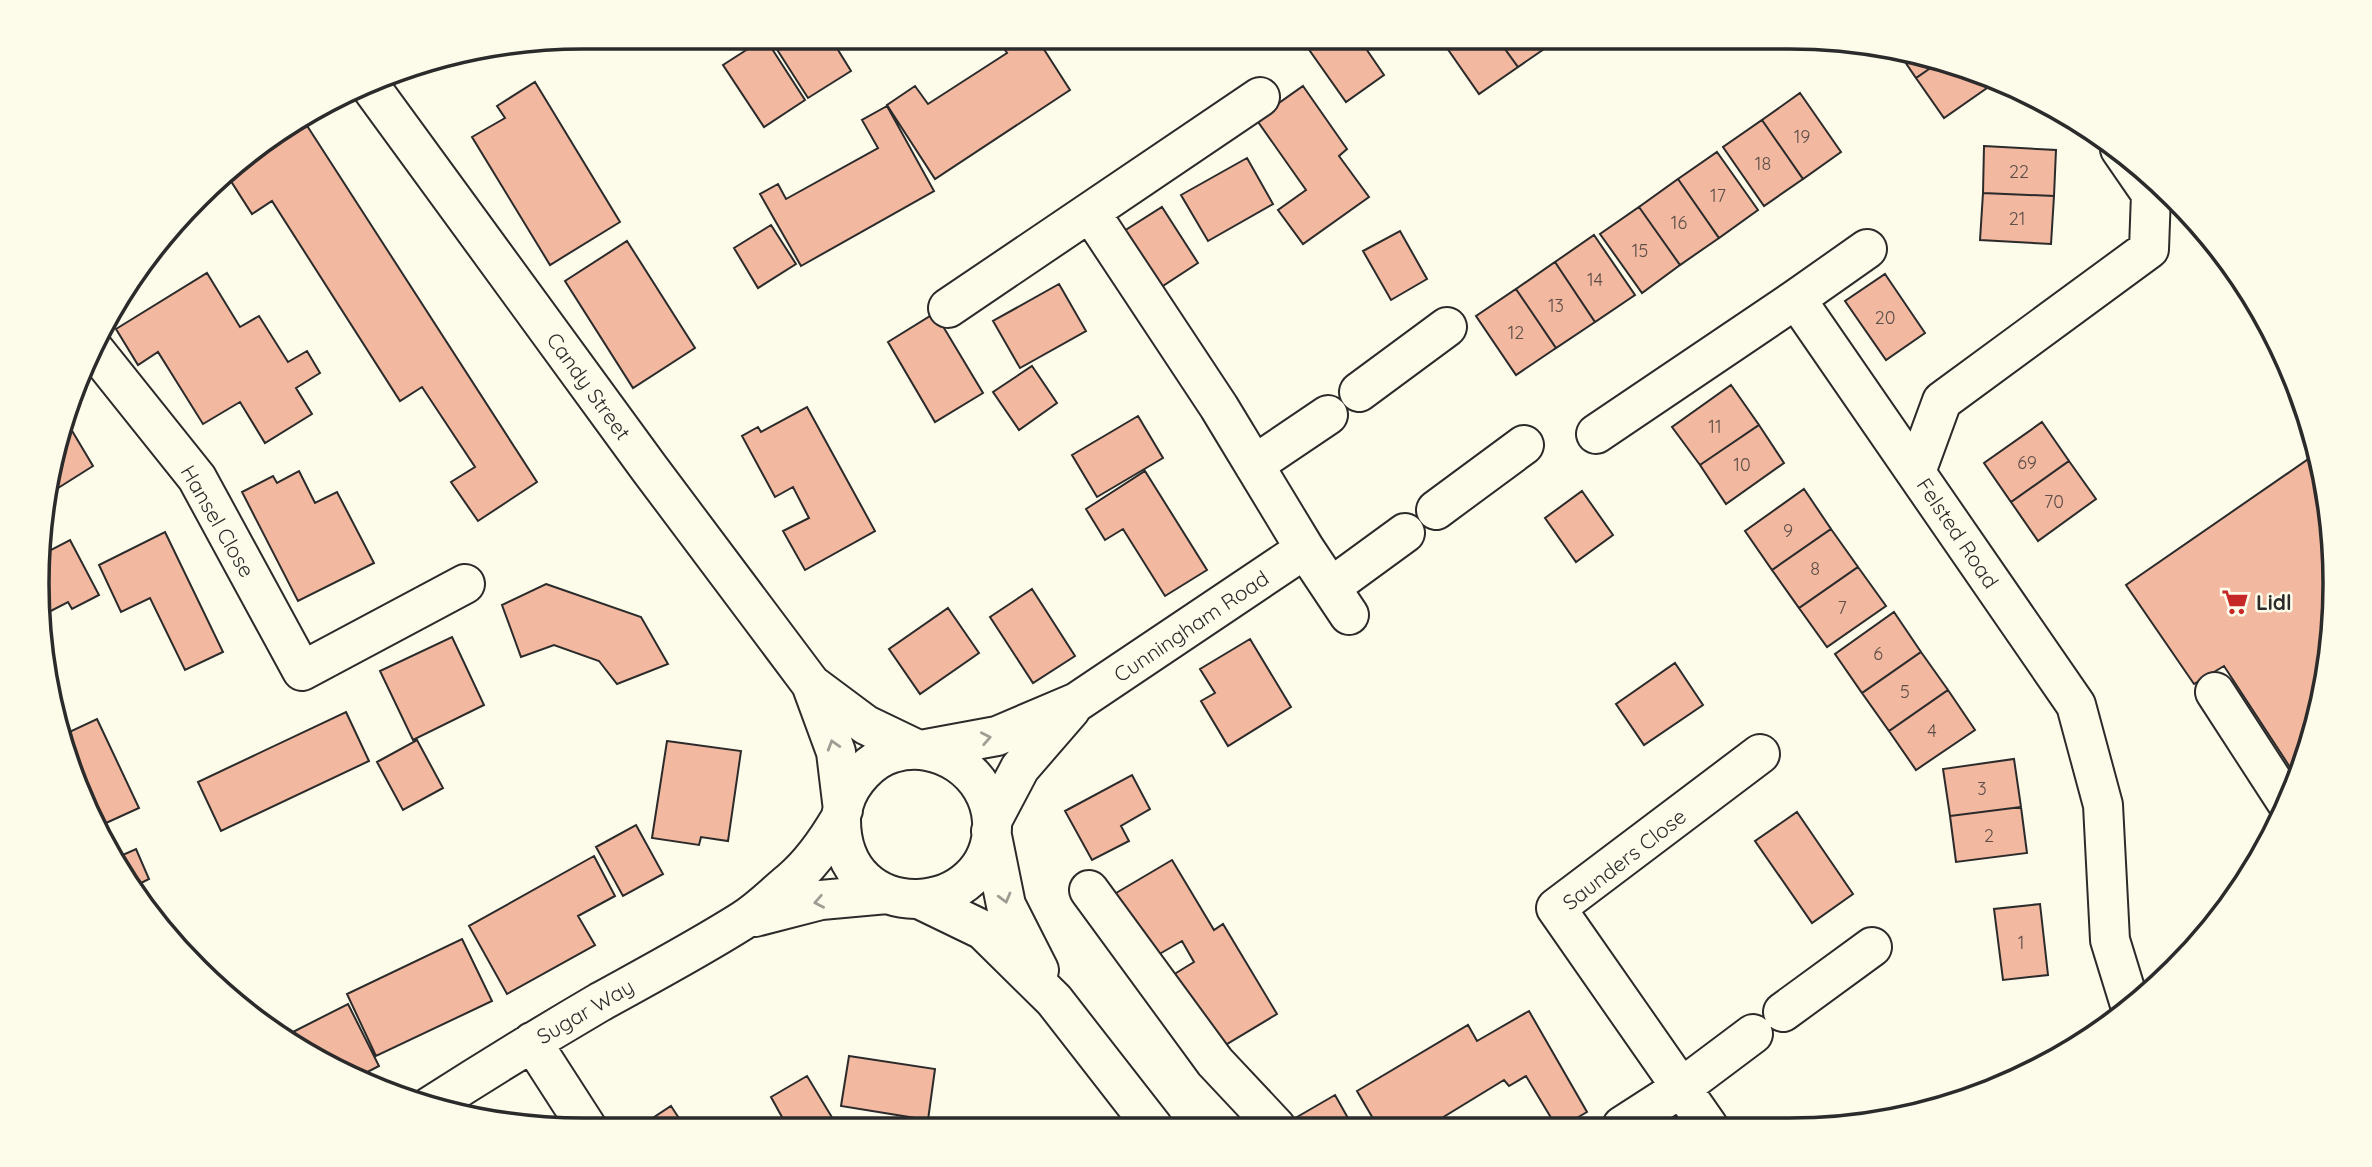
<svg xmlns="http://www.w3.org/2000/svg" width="2372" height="1167" viewBox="0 0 2372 1167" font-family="Quicksand,sans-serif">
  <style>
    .building { fill: #f2b8a0; stroke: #2b2b2b; stroke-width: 2 }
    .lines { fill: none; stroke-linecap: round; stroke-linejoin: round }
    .minor-casing { stroke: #2b2b2b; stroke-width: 42 }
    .minor { stroke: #fdfbea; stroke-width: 38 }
    .oneway { stroke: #9e9d94 }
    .labels { text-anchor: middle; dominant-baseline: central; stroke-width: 5; stroke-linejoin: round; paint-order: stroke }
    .number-label { font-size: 18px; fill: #5d4e48 }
    .street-label { font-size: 21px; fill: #2b2b2b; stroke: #fdfbea }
    .poi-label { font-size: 21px; font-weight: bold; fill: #2b2b2b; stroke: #fdfbea; text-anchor: start }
    .rim { fill: none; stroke: #2b2b2b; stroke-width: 3.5 }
  </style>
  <rect width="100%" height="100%" fill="#fdfbea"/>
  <path class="building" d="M 769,37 L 830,37 L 851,71 L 808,98 Z
    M 997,37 L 1036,37 L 1070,90 L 935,179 L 887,105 L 915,86 L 928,104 L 1007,53 Z
    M 1314,37 L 1358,37 L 1384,75 L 1346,102 L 1305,44 Z
    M 765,38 L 805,100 L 764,127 L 723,65 Z
    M 1440,38 L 1497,38 L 1518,67 L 1479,94 Z
    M 1497,38 L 1555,38 L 1557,40 L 1518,67 Z
    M 1897,50 L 1930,55 L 1942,60 L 1916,78 Z
    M 1942,60 L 1997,81 L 1944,118 L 1916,78 Z
    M 535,82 L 620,222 L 550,265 L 472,137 L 505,118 L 497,106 Z
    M 1303,86 L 1347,149 L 1339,156 L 1369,197 L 1303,244 L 1278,210 L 1306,190 L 1256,119 Z
    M 1800,93 L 1841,152 L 1803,179 L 1762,120 Z
    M 887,106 L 934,191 L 801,266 L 760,194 L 778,184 L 786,199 L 878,148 L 862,120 Z
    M 1762,120 L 1803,179 L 1764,206 L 1723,147 Z
    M 304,121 L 537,482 L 478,521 L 451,482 L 475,467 L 422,387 L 400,401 L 272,201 L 252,214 L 227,175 L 250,150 Z
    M 1984,146 L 2056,150 L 2054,196 L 1983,193 Z
    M 1717,152 L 1758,210 L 1719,238 L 1678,179 Z
    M 1247,158 L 1273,204 L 1208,241 L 1181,195 Z
    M 1678,179 L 1719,238 L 1680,265 L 1639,207 Z
    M 1983,193 L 2054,196 L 2051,244 L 1980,240 Z
    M 1162,207 L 1198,263 L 1149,295 L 1113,238 Z
    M 1639,207 L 1680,265 L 1642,293 L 1600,234 Z
    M 771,225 L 796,264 L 758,288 L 734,248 Z
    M 1400,231 L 1427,279 L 1391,300 L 1363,251 Z
    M 1594,235 L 1635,295 L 1595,322 L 1555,262 Z
    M 627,241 L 695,348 L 633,388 L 565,281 Z
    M 1555,262 L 1595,322 L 1556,348 L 1516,289 Z
    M 207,273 L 240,327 L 259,316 L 288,362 L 307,351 L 320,373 L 296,388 L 312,414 L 265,443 L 240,402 L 203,424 L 158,352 L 138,365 L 116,329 Z
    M 1885,274 L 1925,333 L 1886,360 L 1845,301 Z
    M 1059,284 L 1086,331 L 1020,368 L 993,321 Z
    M 1516,289 L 1556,348 L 1516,375 L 1476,316 Z
    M 935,313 L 983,393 L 935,422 L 888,342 Z
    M 1032,366 L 1057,403 L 1019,430 L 993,392 Z
    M 1731,385 L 1759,425 L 1700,465 L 1672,427 Z
    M 807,407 L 875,531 L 805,570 L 783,531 L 809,518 L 793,487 L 775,497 L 742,436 L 758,427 L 761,432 Z
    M 1138,416 L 1163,458 L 1097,497 L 1072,455 Z
    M 65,419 L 93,466 L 47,495 L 47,476 Z
    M 2042,422 L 2069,461 L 2011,502 L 1984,463 Z
    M 1759,425 L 1784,463 L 1726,504 L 1700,465 Z
    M 2317,453 L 2331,512 L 2334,619 L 2317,725 L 2297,778 L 2224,666 L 2194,684 L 2126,585 Z
    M 2069,461 L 2096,499 L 2038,541 L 2011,502 Z
    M 299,471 L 315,503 L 337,492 L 374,563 L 298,601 L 242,492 L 273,476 L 277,483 Z
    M 1145,471 L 1207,570 L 1165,596 L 1123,529 L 1105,540 L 1086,509 Z
    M 1804,489 L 1831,529 L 1772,570 L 1745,531 Z
    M 1582,491 L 1613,535 L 1576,562 L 1545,518 Z
    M 1831,529 L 1858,567 L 1799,608 L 1772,570 Z
    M 165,532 L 223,652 L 185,670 L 150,598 L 121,612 L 99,565 Z
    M 70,540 L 99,595 L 72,609 L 68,602 L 43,615 L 45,553 Z
    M 1858,567 L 1886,606 L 1827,647 L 1799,608 Z
    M 546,584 L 641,617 L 668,664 L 617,684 L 599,661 L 554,645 L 521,657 L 502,605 Z
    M 1032,589 L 1075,656 L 1033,683 L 990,617 Z
    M 948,608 L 979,653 L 920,694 L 889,649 Z
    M 1894,612 L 1921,652 L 1862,693 L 1835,654 Z
    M 452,637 L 484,705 L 413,740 L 380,671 Z
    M 1250,639 L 1291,707 L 1228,746 L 1201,701 L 1215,693 L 1200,669 Z
    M 42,646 L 55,674 L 48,678 L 41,654 Z
    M 1921,652 L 1948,690 L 1889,731 L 1862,693 Z
    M 1675,663 L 1703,705 L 1644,745 L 1616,704 Z
    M 1948,690 L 1975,730 L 1916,770 L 1889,731 Z
    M 346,712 L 369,761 L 221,831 L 198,782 Z
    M 97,719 L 139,808 L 95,828 L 65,734 Z
    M 417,740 L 443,788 L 403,810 L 377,762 Z
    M 667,741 L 741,751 L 728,841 L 701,837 L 699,845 L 652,838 Z
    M 2014,759 L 2021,807 L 1950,816 L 1943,769 Z
    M 1132,775 L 1150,809 L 1121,826 L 1129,841 L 1092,860 L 1065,811 Z
    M 2021,807 L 2027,853 L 1956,862 L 1950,816 Z
    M 1797,812 L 1853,894 L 1812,923 L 1755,841 Z
    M 636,825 L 663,874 L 623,896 L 596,847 Z
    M 136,849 L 149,879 L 137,885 L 140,891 L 116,858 Z
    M 594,856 L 615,896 L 578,916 L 595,945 L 507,994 L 469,926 Z
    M 1172,860 L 1214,930 L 1223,924 L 1277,1014 L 1212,1053 L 1168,978 L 1194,962 L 1182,941 L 1149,960 L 1111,896 Z
    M 2040,904 L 2048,975 L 2003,980 L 1994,909 Z
    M 175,929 L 192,963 L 170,932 Z
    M 462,939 L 492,1001 L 376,1056 L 347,994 Z
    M 348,1004 L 379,1066 L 354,1079 L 342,1074 L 287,1035 Z
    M 1529,1011 L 1587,1112 L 1563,1126 L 1556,1126 L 1526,1076 L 1509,1086 L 1504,1080 L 1427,1127 L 1378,1127 L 1357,1091 L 1468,1025 L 1477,1041 Z
    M 849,1056 L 935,1069 L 928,1120 L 841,1106 Z
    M 807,1076 L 833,1119 L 816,1128 L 788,1128 L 771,1097 Z
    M 1335,1095 L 1353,1127 L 1287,1127 L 1285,1124 Z
    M 671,1106 L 686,1129 L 636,1129 Z"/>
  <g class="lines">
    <g class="minor-casing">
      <path id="minor" d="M 370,86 L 649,468 L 811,684 L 866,725 L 916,749
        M 1090,212 L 1219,407 L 1305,549 L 1349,615
        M 1796,299 L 1867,249
        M 948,308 L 1260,97
        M 93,348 L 197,478 L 302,671 L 465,584
        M 1359,392 L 1447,327
        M 1596,434 L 1796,299 L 2076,705 L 2103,805 L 2110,940 L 2130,1005
        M 1254,465 L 1328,415
        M 1916,472 L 1942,401 L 2149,249 L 2151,194 L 2120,149
        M 1436,510 L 1524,445
        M 1331,587 L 1405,533
        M 811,684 L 836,752 L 843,810
        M 2215,692 L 2287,803
        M 921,750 L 997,736 L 1077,702 L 1305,549
        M 992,821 L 1020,768 L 1071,709
        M 991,831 L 1006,905 L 1039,970
        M 1089,890 L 1215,1062 L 1276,1127
        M 921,900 L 983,930 L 1054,1000 L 1153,1127
        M 755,917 L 821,900 L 887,894
        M 1783,1012 L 1872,947
        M 532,1042 L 588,1129
        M 429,1107 C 485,1071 542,1036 600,1002 C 647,976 696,950 742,921 C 760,910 775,894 791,881 C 810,865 827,841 840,819 C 842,814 842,809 844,804 C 850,782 871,759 893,753 C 939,739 989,773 992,821 C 997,919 839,932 841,817
        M 1622,1126 L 1681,1088 L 1753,1034
        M 1708,1126 L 1556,908 L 1760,754"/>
    </g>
    <use href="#minor" class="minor"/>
  </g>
  <defs><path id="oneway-chevron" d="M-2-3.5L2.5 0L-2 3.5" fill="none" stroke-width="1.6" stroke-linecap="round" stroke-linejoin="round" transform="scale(1.75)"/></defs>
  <g class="oneway">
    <use href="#oneway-chevron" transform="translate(986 738) rotate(-11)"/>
    <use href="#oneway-chevron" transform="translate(833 745) rotate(-107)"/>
    <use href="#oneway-chevron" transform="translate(1005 898) rotate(75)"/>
    <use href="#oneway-chevron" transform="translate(819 902) rotate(169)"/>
  </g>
  <defs>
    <g id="supermarket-bare" transform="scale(2.1)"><path d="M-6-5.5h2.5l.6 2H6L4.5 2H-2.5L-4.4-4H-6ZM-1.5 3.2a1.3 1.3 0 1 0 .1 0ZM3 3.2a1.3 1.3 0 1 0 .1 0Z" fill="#c62828" stroke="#fdfbea" stroke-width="2.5" paint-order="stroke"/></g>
  </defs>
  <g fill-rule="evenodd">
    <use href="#supermarket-bare" x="2235" y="602"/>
  </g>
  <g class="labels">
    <g class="number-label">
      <text x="1802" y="136">19</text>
      <text x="1763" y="163">18</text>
      <text x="2019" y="171">22</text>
      <text x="1718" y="195">17</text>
      <text x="2017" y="218">21</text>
      <text x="1679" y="222">16</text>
      <text x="1640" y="250">15</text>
      <text x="1595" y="279">14</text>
      <text x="1556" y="305">13</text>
      <text x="1885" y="317">20</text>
      <text x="1516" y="332">12</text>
      <text x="1715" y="426">11</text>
      <text x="2027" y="462">69</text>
      <text x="1742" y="464">10</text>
      <text x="2054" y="501">70</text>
      <text x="1788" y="530">9</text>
      <text x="1815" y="568">8</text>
      <text x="1842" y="607">7</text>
      <text x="1878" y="653">6</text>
      <text x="1905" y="691">5</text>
      <text x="1932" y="730">4</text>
      <text x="1982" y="788">3</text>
      <text x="1989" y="835">2</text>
      <text x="2021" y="942">1</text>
    </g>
    <g class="street-label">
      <text transform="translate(589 386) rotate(54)">Candy Street</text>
      <text transform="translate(218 521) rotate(60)">Hansel Close</text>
      <text transform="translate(1958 533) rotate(56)">Felsted Road</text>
      <text transform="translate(1191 626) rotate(-34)">Cunningham Road</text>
      <text transform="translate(1624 859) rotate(-38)">Saunders Close</text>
      <text transform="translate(585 1011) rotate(-30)">Sugar Way</text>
    </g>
    <g class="poi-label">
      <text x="2256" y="602">Lidl</text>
    </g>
  </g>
  <path d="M0 0H2372V1167H0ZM583 49H1789A534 534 0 0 1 2323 583V584A534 534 0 0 1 1789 1118H583A534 534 0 0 1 49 584V583A534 534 0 0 1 583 49Z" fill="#fdfbea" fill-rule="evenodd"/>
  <path class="rim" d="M583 49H1789A534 534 0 0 1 2323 583V584A534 534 0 0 1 1789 1118H583A534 534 0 0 1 49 584V583A534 534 0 0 1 583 49Z"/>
</svg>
